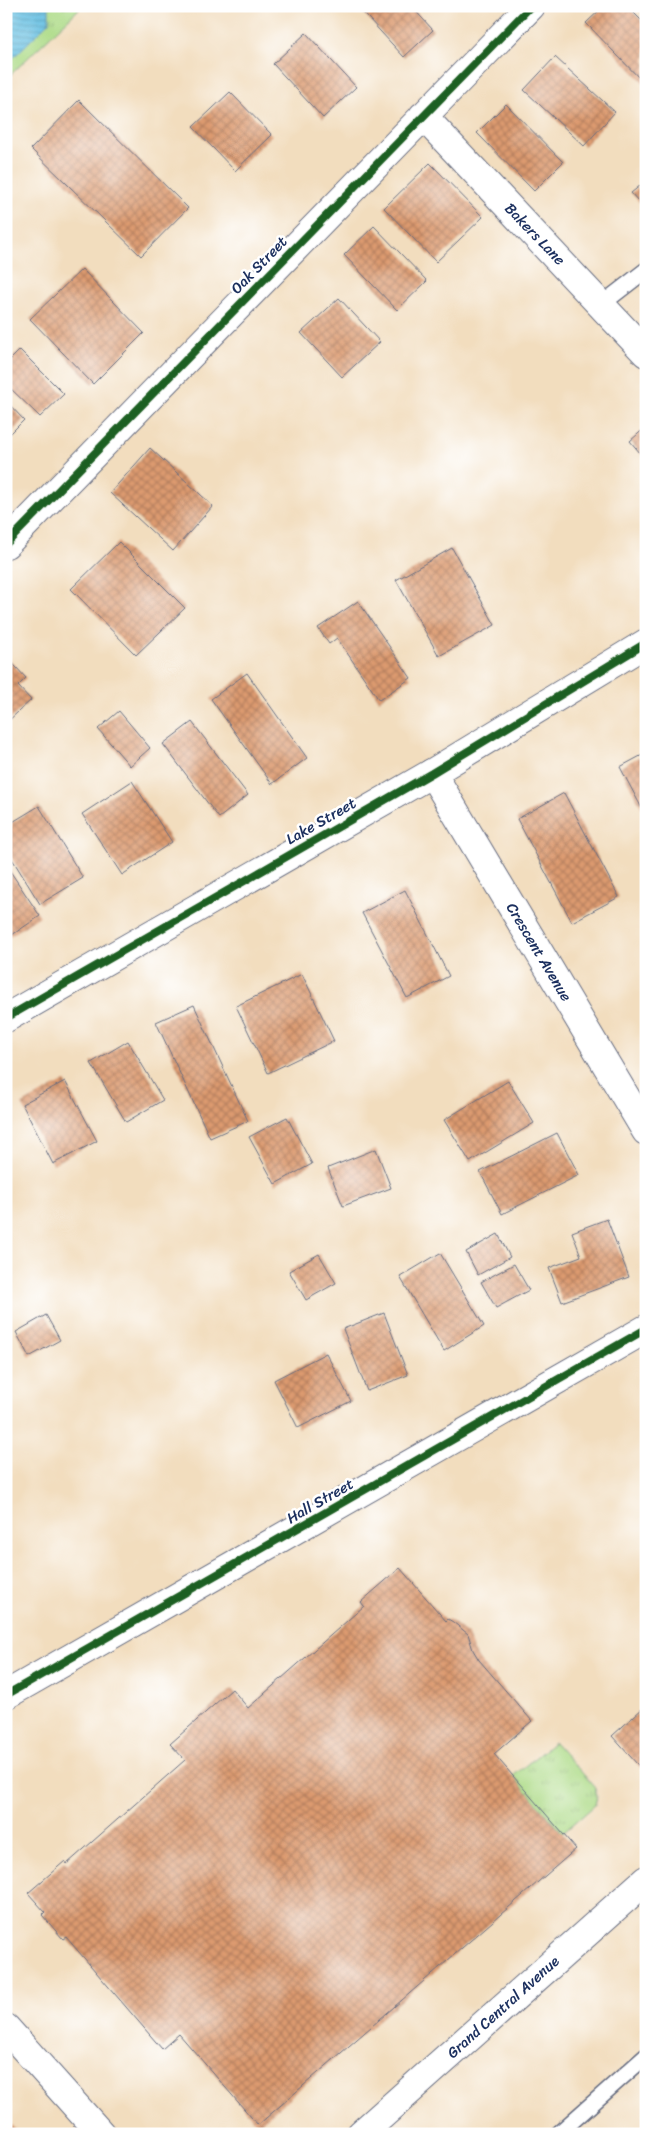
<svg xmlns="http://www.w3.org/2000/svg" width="652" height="2140" viewBox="0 0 652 2140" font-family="Sriracha,sans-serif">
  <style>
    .park { fill: url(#park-tufts); stroke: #648573 }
    .water { fill: url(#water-rules); stroke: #4077a0 }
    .building { fill: url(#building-cross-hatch) }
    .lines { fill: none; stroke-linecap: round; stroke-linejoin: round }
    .service-casing { stroke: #666c80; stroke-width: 18 }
    .minor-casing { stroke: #666c80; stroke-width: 30 }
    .secondary-casing { stroke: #666c80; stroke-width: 30 }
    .service { stroke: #fff; stroke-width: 15 }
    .minor { stroke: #fff; stroke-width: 28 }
    .secondary { stroke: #fff; stroke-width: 28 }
    .cycleway-casing { stroke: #fff; stroke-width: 11 }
    .cycleway { stroke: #1b5e20; stroke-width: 8 }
    .labels { text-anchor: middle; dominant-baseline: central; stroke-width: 5; stroke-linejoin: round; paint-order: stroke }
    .street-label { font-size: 15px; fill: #1b2f5e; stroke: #fff }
  </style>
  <defs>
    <pattern id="park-tufts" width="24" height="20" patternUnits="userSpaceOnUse" patternTransform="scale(1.25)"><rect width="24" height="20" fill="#aedb88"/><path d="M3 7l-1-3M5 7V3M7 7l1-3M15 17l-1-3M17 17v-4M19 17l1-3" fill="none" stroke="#95bc78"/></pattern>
    <pattern id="water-rules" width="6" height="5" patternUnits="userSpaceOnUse" patternTransform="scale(1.25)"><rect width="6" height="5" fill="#65bfe2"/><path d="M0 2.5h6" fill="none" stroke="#529cba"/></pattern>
    <pattern id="building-cross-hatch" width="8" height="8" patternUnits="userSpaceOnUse" patternTransform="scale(1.25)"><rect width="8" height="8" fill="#dc9a6f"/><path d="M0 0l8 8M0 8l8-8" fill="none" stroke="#b27e5e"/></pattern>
  </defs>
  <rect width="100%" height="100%" fill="#fff"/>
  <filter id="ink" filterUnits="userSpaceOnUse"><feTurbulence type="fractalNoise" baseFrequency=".02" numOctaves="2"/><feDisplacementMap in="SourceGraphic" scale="10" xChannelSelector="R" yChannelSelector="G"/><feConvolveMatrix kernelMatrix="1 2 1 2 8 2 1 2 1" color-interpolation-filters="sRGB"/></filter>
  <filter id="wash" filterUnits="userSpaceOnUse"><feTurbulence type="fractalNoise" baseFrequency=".0096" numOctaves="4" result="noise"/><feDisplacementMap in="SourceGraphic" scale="20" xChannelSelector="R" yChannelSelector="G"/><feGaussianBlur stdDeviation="1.12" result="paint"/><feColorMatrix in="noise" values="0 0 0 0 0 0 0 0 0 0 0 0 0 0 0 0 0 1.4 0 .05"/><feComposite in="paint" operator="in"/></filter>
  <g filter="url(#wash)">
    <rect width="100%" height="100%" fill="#f2ddbe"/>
    <path class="park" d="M 6,6 L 82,6 L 6,79 Z
      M 554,1742 L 594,1786 L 597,1796 L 595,1805 L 563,1833 L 513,1776 Z"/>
    <path class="water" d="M 6,6 L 49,6 L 49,22 L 6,65 Z"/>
    <g id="blocks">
      <path class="building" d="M 357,6 L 411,6 L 433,30 L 404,57 Z
        M 604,6 L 627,6 L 646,25 L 645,84 L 586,23 Z
        M 306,33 L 356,87 L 323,118 L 273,64 Z
        M 555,57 L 615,112 L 584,146 L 524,90 Z
        M 230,92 L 272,135 L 235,171 L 193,127 Z
        M 79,100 L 188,208 L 141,256 L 31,149 Z
        M 506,104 L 563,162 L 534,191 L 477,133 Z
        M 430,163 L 483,217 L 436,262 L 384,208 Z
        M 646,181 L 646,210 L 631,193 Z
        M 374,226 L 427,281 L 397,310 L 344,255 Z
        M 82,269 L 144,333 L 93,384 L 30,319 Z
        M 339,298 L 380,342 L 342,377 L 301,333 Z
        M 20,350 L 64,394 L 40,417 L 6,384 L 6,364 Z
        M 6,401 L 24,420 L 6,438 Z
        M 646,427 L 646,460 L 630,441 Z
        M 150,448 L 213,506 L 173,551 L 110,493 Z
        M 119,542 L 185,608 L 136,655 L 71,589 Z
        M 452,548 L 495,625 L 439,656 L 396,580 Z
        M 358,601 L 411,678 L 379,700 L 337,638 L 329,644 L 318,628 Z
        M 6,656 L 26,678 L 18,686 L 31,700 L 6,723 Z
        M 247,673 L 307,758 L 272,784 L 211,699 Z
        M 119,711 L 150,748 L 130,766 L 98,729 Z
        M 192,722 L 248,795 L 219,818 L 163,744 Z
        M 646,753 L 646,816 L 620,767 Z
        M 132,781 L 172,842 L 122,875 L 82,814 Z
        M 564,793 L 619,897 L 572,922 L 517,819 Z
        M 39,806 L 83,878 L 40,904 L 6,849 L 6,826 Z
        M 6,865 L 40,916 L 6,939 Z
        M 405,890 L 449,976 L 407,998 L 362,913 Z
        M 302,974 L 334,1041 L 268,1073 L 236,1006 Z
        M 194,1005 L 248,1121 L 210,1138 L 156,1022 Z
        M 128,1041 L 163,1100 L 126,1122 L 91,1063 Z
        M 65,1081 L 97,1141 L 53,1164 L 22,1104 Z
        M 508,1081 L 534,1123 L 470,1162 L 444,1120 Z
        M 287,1117 L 312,1164 L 275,1184 L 249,1137 Z
        M 557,1133 L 579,1175 L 502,1214 L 480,1172 Z
        M 376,1149 L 391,1188 L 343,1206 L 328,1168 Z
        M 607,1219 L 629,1277 L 562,1302 L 549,1268 L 581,1256 L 572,1232 Z
        M 498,1234 L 510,1257 L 478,1275 L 466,1252 Z
        M 440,1253 L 484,1326 L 444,1351 L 400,1277 Z
        M 319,1254 L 336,1283 L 306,1300 L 289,1271 Z
        M 514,1264 L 529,1290 L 496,1308 L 481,1282 Z
        M 384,1313 L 408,1375 L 367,1391 L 343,1329 Z
        M 46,1315 L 60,1340 L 29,1357 L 16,1332 Z
        M 326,1353 L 351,1401 L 298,1428 L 274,1380 Z
        M 400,1568 L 446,1621 L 448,1619 L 453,1622 L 468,1634 L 473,1650 L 479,1660 L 532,1721 L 494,1754 L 576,1849 L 258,2125 L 179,2034 L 162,2049 L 66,1937 L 63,1939 L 42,1915 L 45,1912 L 28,1893 L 65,1861 L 67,1864 L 185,1760 L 170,1744 L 232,1689 L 248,1708 L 364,1606 L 361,1602 Z
        M 644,1707 L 646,1709 L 646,1774 L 612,1736 Z
        M 6,2119 L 15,2129 L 9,2134 L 6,2134 Z"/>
    </g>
  </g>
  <g filter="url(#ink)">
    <use href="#blocks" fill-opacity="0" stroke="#666c80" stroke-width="1"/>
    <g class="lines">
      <g class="service-casing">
        <path id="service" d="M 602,304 L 646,270
          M 558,2134 L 646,2056"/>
      </g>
      <g class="minor-casing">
        <path id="minor" d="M 423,116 L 646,353
          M 6,544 L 531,6
          M 432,773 L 646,1131
          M 6,1695 L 646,1329
          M 6,2028 L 101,2134
          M 361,2134 L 646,1880"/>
      </g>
      <g class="secondary-casing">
        <path id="secondary" d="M 6,1018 L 432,773 L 646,643"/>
      </g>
      <use href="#service" class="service"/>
      <use href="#minor" class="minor"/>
      <use href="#secondary" class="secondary"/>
      <g class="cycleway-casing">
        <path id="cycleway" d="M 6,544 L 531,6
          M 6,1018 L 432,773 L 646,643
          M 6,1695 L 646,1329"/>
      </g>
      <use href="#cycleway" class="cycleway"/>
    </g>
  </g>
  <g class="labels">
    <g class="street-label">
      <text transform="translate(535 234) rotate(46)">Bakers Lane</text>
      <text transform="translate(259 265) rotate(-46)">Oak Street</text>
      <text transform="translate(321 821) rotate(-30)">Lake Street</text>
      <text transform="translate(539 952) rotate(59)">Crescent Avenue</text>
      <text transform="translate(320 1501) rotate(-30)">Hall Street</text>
      <text transform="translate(503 2007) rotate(-42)">Grand Central Avenue</text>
    </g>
  </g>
  <rect width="652" height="2140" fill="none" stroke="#fff" stroke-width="25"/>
</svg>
